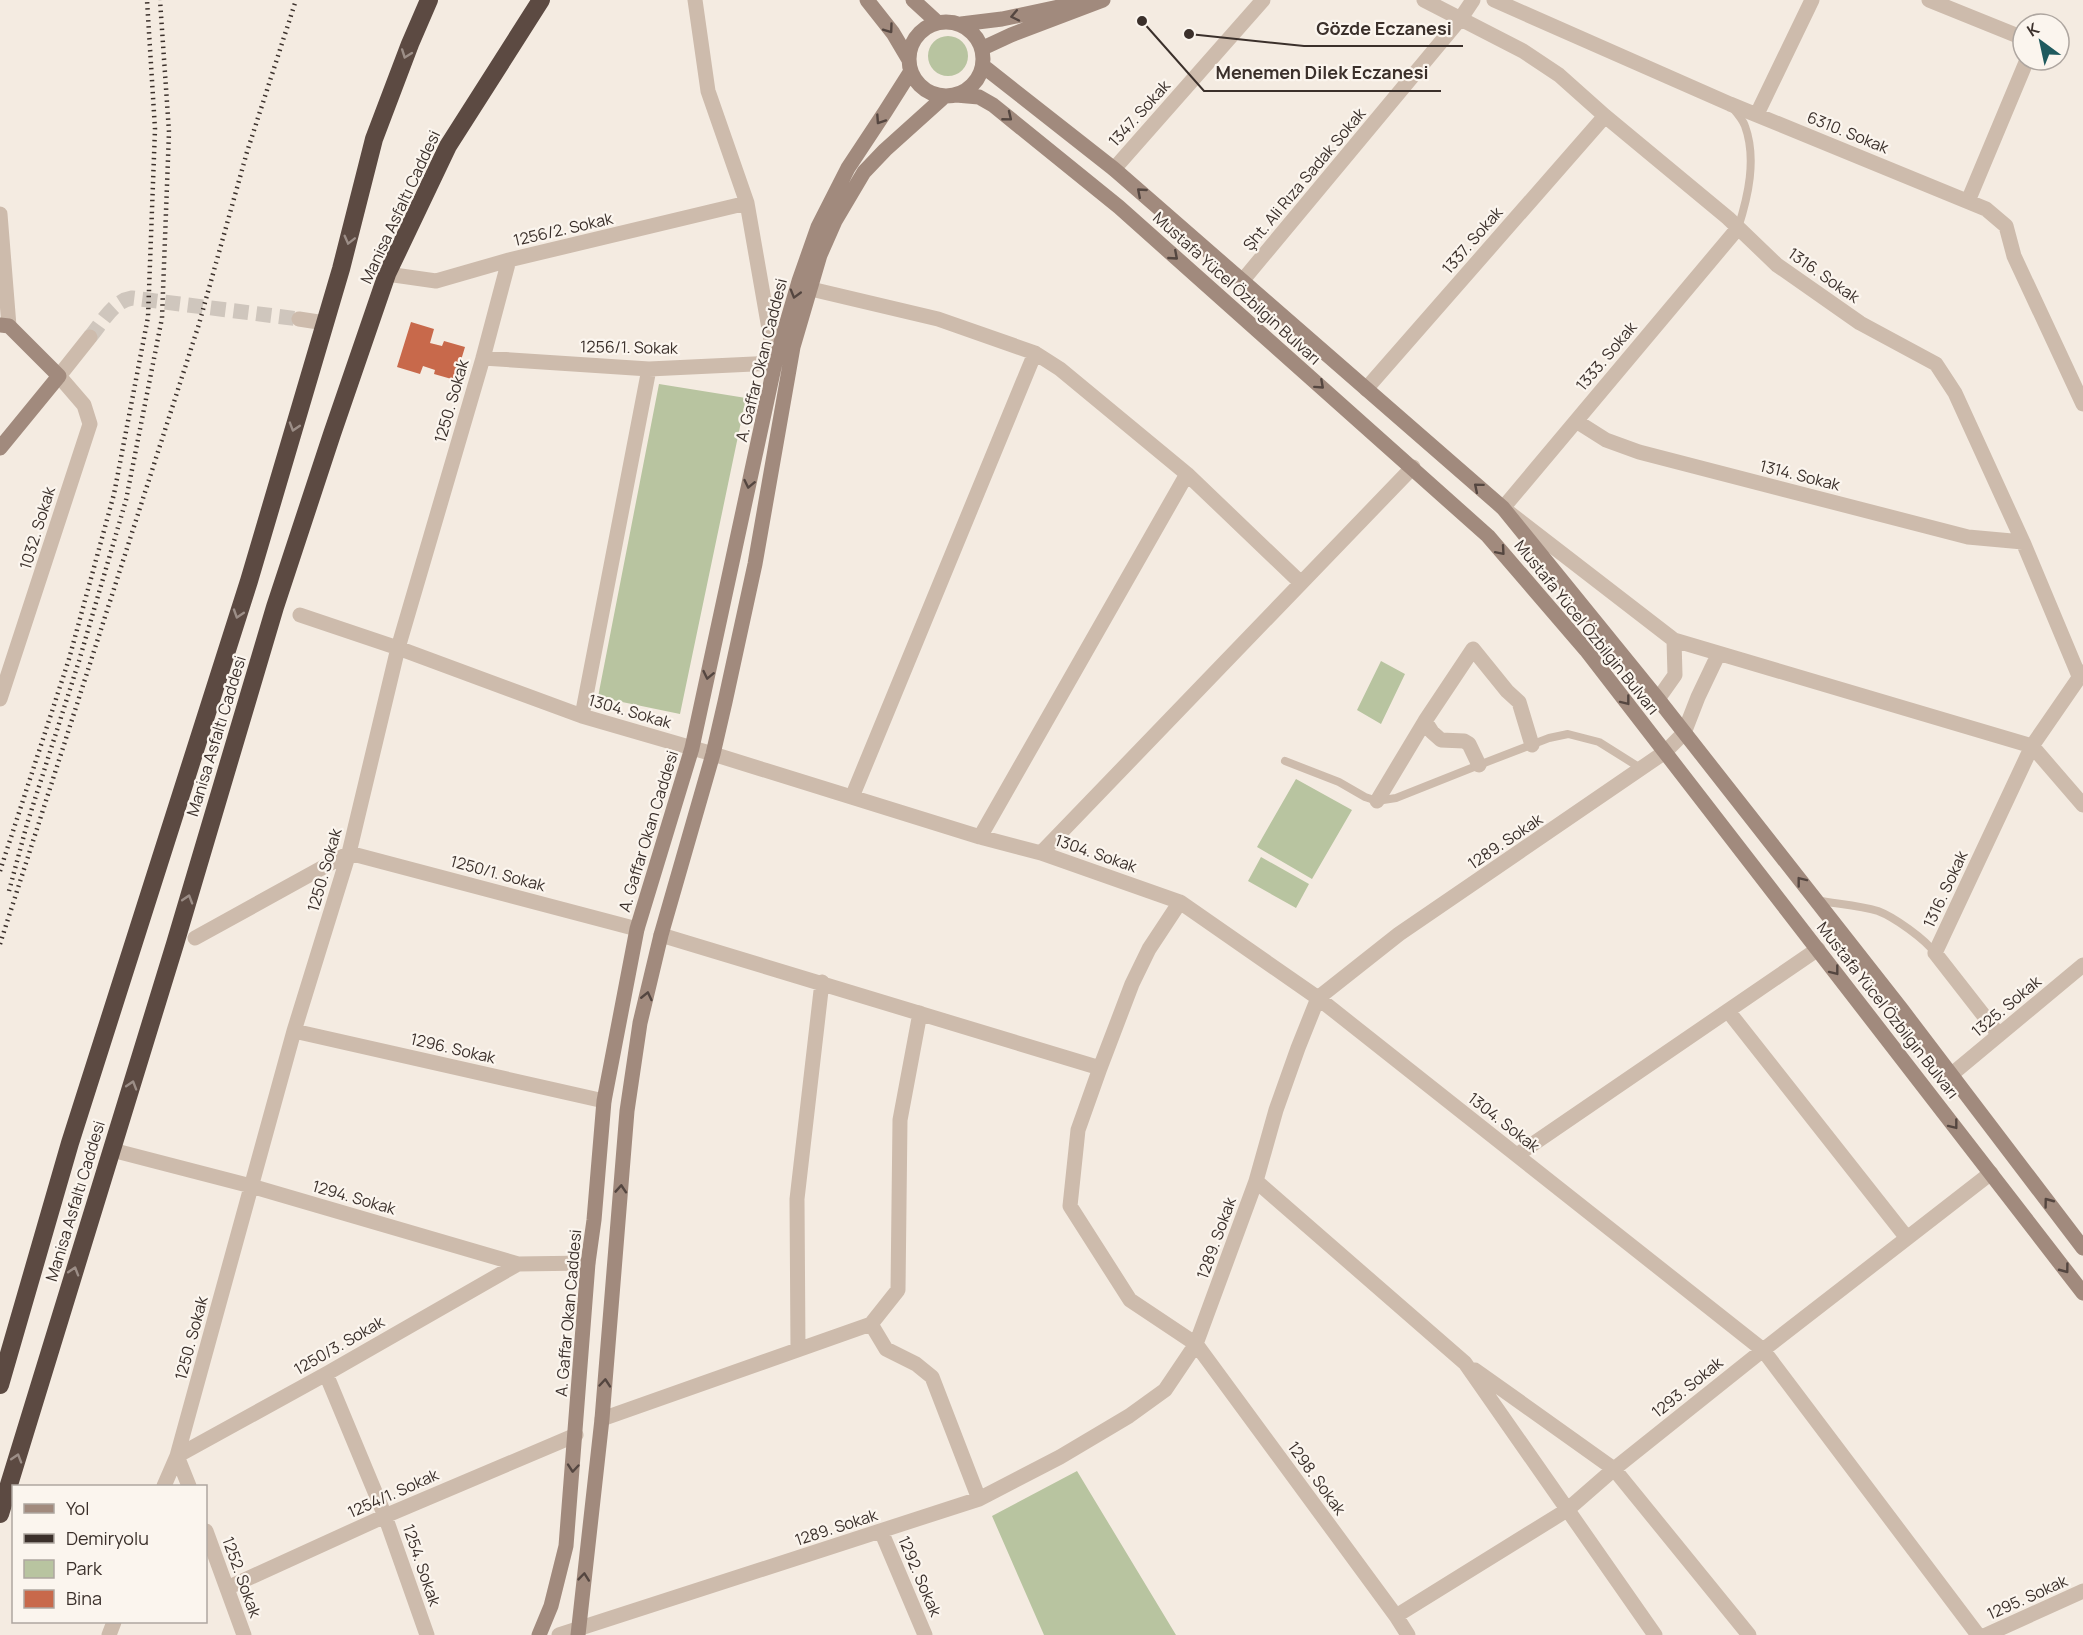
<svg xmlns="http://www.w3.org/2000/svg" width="2083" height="1635" viewBox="0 0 2083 1635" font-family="Manrope,sans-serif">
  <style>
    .green { fill: #b8c4a0 }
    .building { fill: #c8694b }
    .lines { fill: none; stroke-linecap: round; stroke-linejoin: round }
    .street-tunnel { stroke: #cfc6bd; stroke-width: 15; stroke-dasharray: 15 8; stroke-linecap: butt }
    .lane { stroke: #cdbbac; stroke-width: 8 }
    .street { stroke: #cdbbac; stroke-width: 15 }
    .secondary { stroke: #a18a7d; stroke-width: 15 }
    .highway { stroke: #5c4a42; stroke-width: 18 }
    .rail { stroke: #3b302b; stroke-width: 4.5; stroke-dasharray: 1.5 4.5; stroke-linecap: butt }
    .oneway { stroke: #544640 }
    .oneway2 { stroke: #9c8e87 }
    .labels { text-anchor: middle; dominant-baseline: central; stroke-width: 4.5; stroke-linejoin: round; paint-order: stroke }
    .street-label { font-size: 16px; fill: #3b302b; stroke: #fbf5ee }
    .leader { fill: none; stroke: #3b302b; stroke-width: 2 }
    .callout-dot { fill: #3b302b; stroke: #fbf5ee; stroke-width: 2 }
    .callout-label { font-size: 18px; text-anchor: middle; font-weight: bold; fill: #3b302b; stroke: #fbf5ee; stroke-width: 4.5; stroke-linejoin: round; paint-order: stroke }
  </style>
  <rect width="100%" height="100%" fill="#f4ebe1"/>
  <path class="green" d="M928 56a20 20 0 1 1 40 0a20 20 0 1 1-40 0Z
    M 659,384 L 746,398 L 680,714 L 598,697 Z
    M 1381,661 L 1405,674 L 1381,724 L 1357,710 Z
    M 1296,779 L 1352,810 L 1312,879 L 1257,847 Z
    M 1261,857 L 1309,884 L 1296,908 L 1248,881 Z
    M 1077,1471 L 1176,1635 L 1044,1635 L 992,1516 Z"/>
  <path class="building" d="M 411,322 L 434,329 L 430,343 L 442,346 L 444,341 L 465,347 L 455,380 L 434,374 L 435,370 L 423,366 L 420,374 L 397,367 Z"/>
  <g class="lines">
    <path class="street-tunnel" d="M 90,337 C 102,323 113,301 132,298 L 299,319"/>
    <path class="lane" d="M 1732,107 C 1737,113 1743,120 1745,126 C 1757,159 1748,197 1738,228
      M 1285,761 L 1339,782 L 1365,797 L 1377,801 L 1396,798 L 1479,765 L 1549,738 L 1568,734 L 1599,742 L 1642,769
      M 1816,900 C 1836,904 1858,905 1878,911 C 1894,917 1925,939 1935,953"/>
    <path class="street" d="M 1424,0 L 1523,51 L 1559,75 L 1605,116 L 1728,218 L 1777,265 L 1860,323 L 1936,364 L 1955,393 L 2023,542 L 2079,676
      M 1494,0 L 1730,104 L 1986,209 L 2006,226 L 2014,256 L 2083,404
      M 1929,0 L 2023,38
      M 1757,114 L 1812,0
      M 1114,169 L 1263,0
      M 1968,201 L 2027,60
      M 0,214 L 9,326
      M 1738,228 L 1503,508 L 1674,640 L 2032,746 L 2083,805
      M 387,274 L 436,281 L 509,260 L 747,203
      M 1243,280 L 1461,18 L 1473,0
      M 811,289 L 938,319 L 1035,353 L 1060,369 L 1187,474 L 1301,583
      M 299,319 L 325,323
      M 483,358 L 649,369 L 775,363 L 747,203 L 708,91 L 695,0
      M 1366,389 L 1605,116
      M 1576,421 L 1606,440 L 1639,452 L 1968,537 L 2023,542
      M 300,615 L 398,648 L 582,716 L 713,754 L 980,837 L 1041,853 L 1180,902 L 1318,998 L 1763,1350 L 1978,1635
      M 0,699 L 90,424 L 84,405 L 59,376 L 90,337
      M 1658,699 L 1675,675 L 1674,640
      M 582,716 L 649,369
      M 1425,721 L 1432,732 L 1441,740 L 1464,741 L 1469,744 L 1479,765
      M 852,797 L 1035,353
      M 1377,801 L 1425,721 L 1473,649 L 1507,691 L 1519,702 L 1532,745
      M 980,837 L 1187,474
      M 1041,853 L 1413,467
      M 1180,902 L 1149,949 L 1132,984 L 1100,1068 L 1078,1130 L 1070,1206 L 1130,1300 L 1196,1344 L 1396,1616 L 1408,1635
      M 661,935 L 1100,1068
      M 195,938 L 349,853 L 637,929
      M 1728,1011 L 1907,1238
      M 294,1031 L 604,1101
      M 1999,1035 L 1935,953 L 2032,746 L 2083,672
      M 1952,1074 L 2083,965
      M 112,1150 L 251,1186 L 518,1264 L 588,1263
      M 1517,1155 L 1818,949
      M 1256,1181 L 1465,1363 L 1655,1635
      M 871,1324 L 898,1290 L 900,1120 L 920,1013
      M 798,1349 L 797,1199 L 822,982
      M 1475,1370 L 1614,1469 L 1749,1635
      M 326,1374 L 385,1516 L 427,1635
      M 602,1419 L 871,1324 L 886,1349 L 916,1364 L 932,1377 L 979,1499
      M 177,1456 L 326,1374 L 518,1264
      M 177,1456 L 189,1486
      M 164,1486 L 177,1456 L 294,1031 L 349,853 L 398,648 L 483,358 L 509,260
      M 206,1531 L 244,1635
      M 881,1531 L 925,1635
      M 227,1588 L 385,1516 L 576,1435
      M 1396,1616 L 1567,1510 L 1614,1469 L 1763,1350 L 1991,1173
      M 109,1635 L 114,1622
      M 559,1635 L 979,1499 L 1060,1457 L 1129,1416 L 1165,1390 L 1196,1344 L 1256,1181 L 1276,1110 L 1298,1048 L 1318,998 L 1399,934 L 1665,752 L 1684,733 L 1698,697 L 1718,655
      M 1986,1635 L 2083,1591"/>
    <path class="secondary" d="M 867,0 L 893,33 L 909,60
      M 913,0 L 937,22
      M909 59a37 37 0 1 1 74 0a37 37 0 1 1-74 0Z
      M 961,24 L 1002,19 L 1092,0
      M 983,48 L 1011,35 L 1103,0
      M 983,66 L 1114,169 L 1503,508 L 1658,699 L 1902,1010 L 2083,1248
      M 956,95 L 979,97 L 993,105 L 1119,207 L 1488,536 L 1586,650 L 2083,1293
      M 0,325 L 9,326 L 59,376 L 0,448
      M 539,1635 L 551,1606 L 566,1546 L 588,1263 L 594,1220 L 604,1101 L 637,929 L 692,748 L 775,363 L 799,281 L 818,227 L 848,168 L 885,112 L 911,71
      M 578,1635 L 602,1419 L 627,1111 L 640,1023 L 661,935 L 713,754 L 725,702 L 755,564 L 793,347 L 820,255 L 835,221 L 864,172 L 885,150 L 945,96"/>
    <path class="highway" d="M 0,1385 L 70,1143 L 249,581 L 341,269 L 374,139 L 410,44 L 429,0
      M 0,1514 L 175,944 L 275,607 L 332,434 L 387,274 L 448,146 L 541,0"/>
    <path class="rail" d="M 0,871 L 69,659 L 114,494 L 148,317 L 155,129 L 147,0
      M 9,891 L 27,824 L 79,661 L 126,500 L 162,318 L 169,132 L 160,0
      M 0,944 L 199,324 L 247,152 L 296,0"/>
  </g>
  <defs><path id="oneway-chevron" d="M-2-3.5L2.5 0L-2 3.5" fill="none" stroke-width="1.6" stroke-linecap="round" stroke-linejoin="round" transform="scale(1.5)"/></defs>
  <g class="oneway">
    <use href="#oneway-chevron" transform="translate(1015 16) rotate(168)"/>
    <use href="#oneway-chevron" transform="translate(889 29) rotate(54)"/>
    <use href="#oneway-chevron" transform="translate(1008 117) rotate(39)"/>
    <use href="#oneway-chevron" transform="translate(880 120) rotate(124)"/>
    <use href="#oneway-chevron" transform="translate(1141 192) rotate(-139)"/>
    <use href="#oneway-chevron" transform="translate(1174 256) rotate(41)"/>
    <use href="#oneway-chevron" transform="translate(795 294) rotate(106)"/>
    <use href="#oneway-chevron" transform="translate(1320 385) rotate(42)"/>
    <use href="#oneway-chevron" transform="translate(749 484) rotate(102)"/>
    <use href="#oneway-chevron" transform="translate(1478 487) rotate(-140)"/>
    <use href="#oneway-chevron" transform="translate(1501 551) rotate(49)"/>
    <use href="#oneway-chevron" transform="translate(708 675) rotate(102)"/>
    <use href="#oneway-chevron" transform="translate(1626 701) rotate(52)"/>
    <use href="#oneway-chevron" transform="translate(1801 881) rotate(-128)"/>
    <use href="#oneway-chevron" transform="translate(1835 971) rotate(52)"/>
    <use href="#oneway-chevron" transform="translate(647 996) rotate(-77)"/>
    <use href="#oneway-chevron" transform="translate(1954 1125) rotate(52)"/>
    <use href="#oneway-chevron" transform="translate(621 1189) rotate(-86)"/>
    <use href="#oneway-chevron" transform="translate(2048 1202) rotate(-127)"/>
    <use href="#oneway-chevron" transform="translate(2065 1269) rotate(53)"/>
    <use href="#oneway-chevron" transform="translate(605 1383) rotate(-85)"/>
    <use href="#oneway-chevron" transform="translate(573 1468) rotate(95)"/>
    <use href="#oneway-chevron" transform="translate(584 1577) rotate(-84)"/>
  </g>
  <g class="oneway2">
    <use href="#oneway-chevron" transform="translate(406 54) rotate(110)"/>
    <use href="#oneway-chevron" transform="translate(349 240) rotate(104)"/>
    <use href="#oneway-chevron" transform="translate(294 427) rotate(107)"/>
    <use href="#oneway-chevron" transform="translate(238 614) rotate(108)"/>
    <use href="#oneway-chevron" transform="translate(188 899) rotate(-73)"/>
    <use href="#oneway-chevron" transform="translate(132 1085) rotate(-73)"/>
    <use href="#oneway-chevron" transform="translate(74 1271) rotate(-73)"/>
    <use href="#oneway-chevron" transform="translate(17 1458) rotate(-73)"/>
  </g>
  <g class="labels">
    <g class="street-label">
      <text transform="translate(1139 113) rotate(-48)">1347. Sokak</text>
      <text transform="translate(1848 132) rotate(22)">6310. Sokak</text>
      <text transform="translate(1304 179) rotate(-50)">Şht. Ali Rıza Sadak Sokak</text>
      <text transform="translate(400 207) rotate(-65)">Manisa Asfaltı Caddesi</text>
      <text transform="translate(563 229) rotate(-13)">1256/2. Sokak</text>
      <text transform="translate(1472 240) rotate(-49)">1337. Sokak</text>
      <text transform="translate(1824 275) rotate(35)">1316. Sokak</text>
      <text transform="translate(1237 288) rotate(42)">Mustafa Yücel Özbilgin Bulvarı</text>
      <text transform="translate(629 347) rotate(1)">1256/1. Sokak</text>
      <text transform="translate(1606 356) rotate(-50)">1333. Sokak</text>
      <text transform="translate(761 360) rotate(-76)">A. Gaffar Okan Caddesi</text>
      <text transform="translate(451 401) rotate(-74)">1250. Sokak</text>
      <text transform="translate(1800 475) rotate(14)">1314. Sokak</text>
      <text transform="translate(37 528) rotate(-73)">1032. Sokak</text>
      <text transform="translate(1587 627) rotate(51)">Mustafa Yücel Özbilgin Bulvarı</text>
      <text transform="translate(630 711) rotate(16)">1304. Sokak</text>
      <text transform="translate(216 736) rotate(-73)">Manisa Asfaltı Caddesi</text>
      <text transform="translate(648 831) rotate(-73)">A. Gaffar Okan Caddesi</text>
      <text transform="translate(1505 841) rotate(-34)">1289. Sokak</text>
      <text transform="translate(1096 853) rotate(19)">1304. Sokak</text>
      <text transform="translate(324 870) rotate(-74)">1250. Sokak</text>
      <text transform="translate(498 873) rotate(15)">1250/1. Sokak</text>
      <text transform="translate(1945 889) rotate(-65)">1316. Sokak</text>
      <text transform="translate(2006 1006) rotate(-40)">1325. Sokak</text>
      <text transform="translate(1888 1010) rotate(52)">Mustafa Yücel Özbilgin Bulvarı</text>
      <text transform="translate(453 1048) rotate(13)">1296. Sokak</text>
      <text transform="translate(1504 1122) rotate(38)">1304. Sokak</text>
      <text transform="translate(354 1197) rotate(16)">1294. Sokak</text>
      <text transform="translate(75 1201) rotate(-73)">Manisa Asfaltı Caddesi</text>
      <text transform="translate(1216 1238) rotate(-70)">1289. Sokak</text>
      <text transform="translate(568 1313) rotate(-85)">A. Gaffar Okan Caddesi</text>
      <text transform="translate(191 1338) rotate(-75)">1250. Sokak</text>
      <text transform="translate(339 1345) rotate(-30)">1250/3. Sokak</text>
      <text transform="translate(1687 1387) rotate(-39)">1293. Sokak</text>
      <text transform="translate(1317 1478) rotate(54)">1298. Sokak</text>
      <text transform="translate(393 1493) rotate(-24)">1254/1. Sokak</text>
      <text transform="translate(836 1527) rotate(-18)">1289. Sokak</text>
      <text transform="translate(422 1565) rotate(71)">1254. Sokak</text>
      <text transform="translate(920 1576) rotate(67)">1292. Sokak</text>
      <text transform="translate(242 1577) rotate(70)">1252. Sokak</text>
      <text transform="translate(2027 1597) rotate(-24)">1295. Sokak</text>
    </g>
  </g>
  <path class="leader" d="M1189 34L1304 46H1463M1142 21L1204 91H1441"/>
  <g class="callout-dot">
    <circle cx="1189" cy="34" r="6"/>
    <circle cx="1142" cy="21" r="6"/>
  </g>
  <g class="callout-label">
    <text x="1384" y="35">Gözde Eczanesi</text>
    <text x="1322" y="79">Menemen Dilek Eczanesi</text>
  </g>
  <rect x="12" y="1485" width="195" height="138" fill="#fbf5ee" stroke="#aea6a0" stroke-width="1.5"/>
  <rect x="24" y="1504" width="30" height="9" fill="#a18a7d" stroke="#aea6a0" stroke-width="1.5"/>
  <text x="66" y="1515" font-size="18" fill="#3b302b">Yol</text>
  <rect x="24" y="1534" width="30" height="9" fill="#3b302b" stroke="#aea6a0" stroke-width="1.5"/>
  <text x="66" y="1545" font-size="18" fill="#3b302b">Demiryolu</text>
  <rect x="24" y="1560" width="30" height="18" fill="#b8c4a0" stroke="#aea6a0" stroke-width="1.5"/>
  <text x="66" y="1575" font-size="18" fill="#3b302b">Park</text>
  <rect x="24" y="1590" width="30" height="18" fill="#c8694b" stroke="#aea6a0" stroke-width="1.5"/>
  <text x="66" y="1605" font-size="18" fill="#3b302b">Bina</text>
  <g transform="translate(2041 42) rotate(327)"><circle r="28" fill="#fbf5ee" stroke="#aea6a0" stroke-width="1.5"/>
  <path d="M0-4.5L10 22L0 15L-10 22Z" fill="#1f5a5e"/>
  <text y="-9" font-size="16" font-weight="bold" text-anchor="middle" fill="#3b302b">K</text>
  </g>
</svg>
